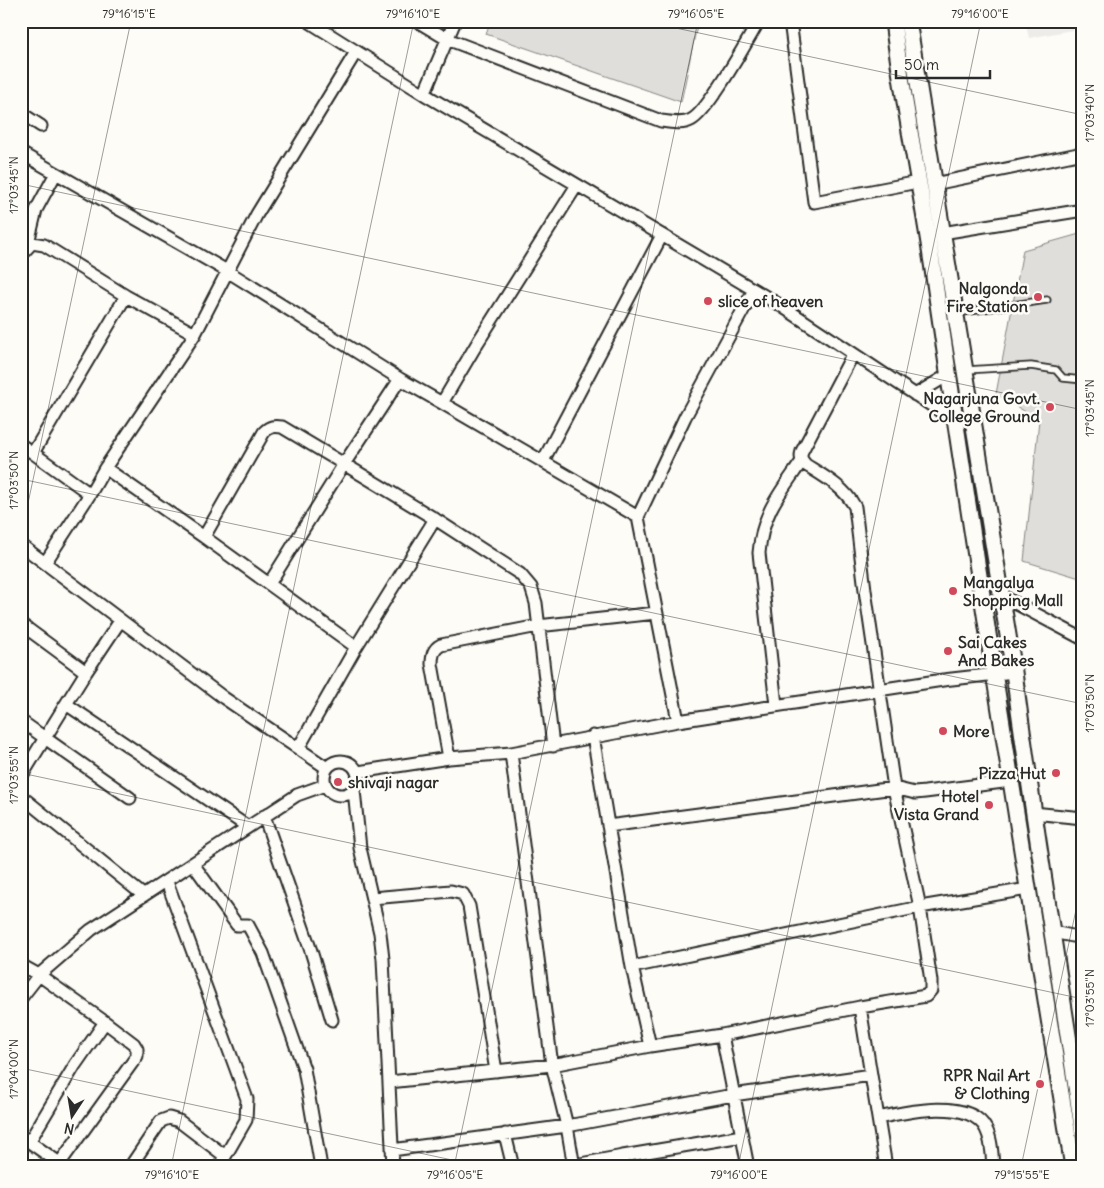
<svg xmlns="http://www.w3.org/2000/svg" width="1104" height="1188" viewBox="0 0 1104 1188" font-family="Delius,sans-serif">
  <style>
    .built { fill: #edece8 }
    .green { fill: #dfdeda; stroke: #858482 }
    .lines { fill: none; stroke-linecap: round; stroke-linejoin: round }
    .lane-casing { stroke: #2b2b2b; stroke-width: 9 }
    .street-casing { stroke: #2b2b2b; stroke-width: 15 }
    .secondary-casing { stroke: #2b2b2b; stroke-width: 19 }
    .lane { stroke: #fdfcf7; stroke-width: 5.5 }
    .street { stroke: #fdfcf7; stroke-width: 11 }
    .secondary { stroke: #fdfcf7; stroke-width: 15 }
    .ticks { fill: none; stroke: #2b2b2b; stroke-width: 1; stroke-opacity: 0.45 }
    .poi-dot { fill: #d1495b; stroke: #fdfcf7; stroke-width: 2 }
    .labels { text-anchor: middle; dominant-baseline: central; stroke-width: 5; stroke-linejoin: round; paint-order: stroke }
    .poi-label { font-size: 16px; font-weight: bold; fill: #2b2b2b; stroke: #fdfcf7; text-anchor: end }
    .neatline { fill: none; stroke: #2b2b2b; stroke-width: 2 }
    .ticks-label { font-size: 12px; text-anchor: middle; fill: #2b2b2b }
  </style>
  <rect width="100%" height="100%" fill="#fdfcf7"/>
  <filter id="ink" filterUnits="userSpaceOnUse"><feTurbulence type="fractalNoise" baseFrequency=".02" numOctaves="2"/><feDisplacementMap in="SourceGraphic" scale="10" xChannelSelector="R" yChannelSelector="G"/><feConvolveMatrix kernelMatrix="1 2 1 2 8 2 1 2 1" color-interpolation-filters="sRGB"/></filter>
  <g filter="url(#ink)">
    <path class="built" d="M 1025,21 L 1083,21 L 1083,28 L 1029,38 Z"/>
    <path class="green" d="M 491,21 L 698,21 L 681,102 L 486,34 Z
      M 1083,233 L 1083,579 L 1024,561 L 1039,420 L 996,394 L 1023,250 Z"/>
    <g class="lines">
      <g class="lane-casing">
        <path id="lane" d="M 957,313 L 1047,300
          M 966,370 L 1031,366 L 1056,370 L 1063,378 L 1083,380"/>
      </g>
      <g class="street-casing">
        <path id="street" d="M 308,21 L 424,94 L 783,307 L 955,421
          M 417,21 L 447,39 L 661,121 C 671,122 682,125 691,120 C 708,112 747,41 759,21
          M 790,21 L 814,202 L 918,182
          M 424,94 L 455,21
          M 21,113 L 41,126
          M 21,153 L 227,271 L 400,379 L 442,403 L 478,342 L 577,185
          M 934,184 L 1083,153
          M 942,233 L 1083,210
          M 27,247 L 36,210 L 56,173
          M 21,255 L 32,243 L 44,245 L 126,296 L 195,334 L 257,214 L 356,52
          M 853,354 L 802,451 C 800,457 801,460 806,465 C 825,477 844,487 855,507 L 865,590 L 894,788 L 920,907 L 931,981 L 931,990 L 926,996 L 860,1007 L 878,1118 C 905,1112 970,1097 986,1129 C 992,1140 992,1155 993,1167
          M 915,395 L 948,375
          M 442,403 L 638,517
          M 21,445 L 33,453 L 126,296
          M 33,453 L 90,494 L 45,563
          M 543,461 L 662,235
          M 105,468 L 204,537
          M 90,494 L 105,468 L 195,334
          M 21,545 L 224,698 L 327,768
          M 269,584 L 344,464 L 435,519 L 520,574 L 531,587 L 536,603 L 553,746
          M 1000,595 L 1083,639
          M 21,624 L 86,672 L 120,621
          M 356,647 L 435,519
          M 66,704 L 86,672
          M 776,705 L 759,553 C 762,513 780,493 802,461
          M 21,721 L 45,738 L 21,777
          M 678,721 L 638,517 L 685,417 L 754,290
          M 593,736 L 632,967 L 650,1046 L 722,1035 L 748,1167
          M 299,747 L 356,647 L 204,537 L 264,432 C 270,426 274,426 282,427 L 344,464 L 400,379
          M 511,753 L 552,1065 L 567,1126 L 574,1167
          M 449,758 L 432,664 C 432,656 433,649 441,645 L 538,626 L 656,613
          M324 778a17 17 0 1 1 34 0a17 17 0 1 1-34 0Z
          M 358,772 L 449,758 L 511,753 L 678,721 L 943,680 L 1014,672
          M 354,790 L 360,848 L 380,933 L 383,959 L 393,1167
          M 21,796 L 143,895
          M 130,798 L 45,738 L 66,704 L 248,827
          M 1033,813 L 1083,818
          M 264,816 L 311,951 L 332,1020
          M 608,826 L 894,788 L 915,793 L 925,792 L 1011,781
          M 193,864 L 237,925 L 248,925 L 263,953 L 304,1069 L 321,1167
          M 167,882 L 247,1099 L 246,1120 L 219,1167
          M 372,898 L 451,891 L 463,894 L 469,906 L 496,1071
          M 1052,932 L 1083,938
          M 21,965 L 39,975 L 105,1022 L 75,1065 L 29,1142
          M 632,967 L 920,907 L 1028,889
          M 21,998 L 39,975 L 91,930 L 297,795 L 325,785
          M 722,1035 L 860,1007
          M 389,1082 L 552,1065 L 650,1046
          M 878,1118 L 886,1167
          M 505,1134 L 513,1167
          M 21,1136 L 65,1167
          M 392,1150 L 567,1126 L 733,1095 L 871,1075
          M 57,1167 L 137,1056 L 137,1049 L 134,1044 L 105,1022
          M 130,1167 L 161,1121 L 169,1118 L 179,1121 L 225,1156
          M 564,1167 L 623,1156
          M 625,1167 L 623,1156 L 742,1136"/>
      </g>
      <g class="secondary-casing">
        <path id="secondary" d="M 893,21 C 903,102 920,182 932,263 C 976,565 1024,866 1073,1167
          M 908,21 L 1014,672 C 1034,826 1060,979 1083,1133"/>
      </g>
      <use href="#lane" class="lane"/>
      <use href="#street" class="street"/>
      <use href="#secondary" class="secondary"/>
    </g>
  </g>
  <path class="ticks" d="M 643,21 L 1083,115M 21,184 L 1083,410M 21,479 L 1083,704M 21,536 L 131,21M 21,773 L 1083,999M 21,1068 L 485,1167M 171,1167 L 414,21M 454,1167 L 698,21M 738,1167 L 981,21M 1021,1167 L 1083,877"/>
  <g class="poi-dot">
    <circle cx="1038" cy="297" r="5"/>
    <circle cx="708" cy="301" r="5"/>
    <circle cx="1050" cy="407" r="5"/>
    <circle cx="953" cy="591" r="5"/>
    <circle cx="948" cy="651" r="5"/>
    <circle cx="943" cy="731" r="5"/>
    <circle cx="1056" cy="773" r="5"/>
    <circle cx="338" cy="782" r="5"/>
    <circle cx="989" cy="805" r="5"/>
    <circle cx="1040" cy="1084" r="5"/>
  </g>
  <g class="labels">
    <g class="poi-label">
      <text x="1028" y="288">Nalgonda<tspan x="1028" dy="18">Fire Station</tspan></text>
      <text x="718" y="301" text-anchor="start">slice of heaven</text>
      <text x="1040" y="398">Nagarjuna Govt.<tspan x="1040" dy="18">College Ground</tspan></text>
      <text x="963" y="582" text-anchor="start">Mangalya<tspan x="963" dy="18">Shopping Mall</tspan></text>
      <text x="958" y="642" text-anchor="start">Sai Cakes<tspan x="958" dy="18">And Bakes</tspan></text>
      <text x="953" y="731" text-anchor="start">More</text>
      <text x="1046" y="773">Pizza Hut</text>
      <text x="348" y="782" text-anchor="start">shivaji nagar</text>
      <text x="979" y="796">Hotel<tspan x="979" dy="18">Vista Grand</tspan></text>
      <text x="1030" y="1075">RPR Nail Art<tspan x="1030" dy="18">&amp; Clothing</tspan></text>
    </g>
  </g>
  <rect width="1104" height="1188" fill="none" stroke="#fdfcf7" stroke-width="55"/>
  <g transform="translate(72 1116) rotate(192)" stroke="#fdfcf7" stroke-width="4" paint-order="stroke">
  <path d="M0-4L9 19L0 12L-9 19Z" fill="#2b2b2b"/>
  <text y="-8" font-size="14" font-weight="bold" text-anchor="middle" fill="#2b2b2b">N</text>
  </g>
  <path d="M896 70v8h94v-8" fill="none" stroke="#2b2b2b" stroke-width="2.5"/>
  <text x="904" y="70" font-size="15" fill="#2b2b2b" stroke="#fdfcf7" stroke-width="4" paint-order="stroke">50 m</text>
  <rect x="28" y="28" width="1048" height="1132" class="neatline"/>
  <g class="ticks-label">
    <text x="129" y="18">79°16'15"E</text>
    <text x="413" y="18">79°16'10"E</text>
    <text x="696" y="18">79°16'05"E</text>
    <text x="980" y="18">79°16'00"E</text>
    <text transform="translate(1090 113) rotate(-90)" y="4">17°03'40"N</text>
    <text transform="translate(14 185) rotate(-90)" y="4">17°03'45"N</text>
    <text transform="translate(1090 408) rotate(-90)" y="4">17°03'45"N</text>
    <text transform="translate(14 480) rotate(-90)" y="4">17°03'50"N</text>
    <text transform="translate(1090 703) rotate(-90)" y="4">17°03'50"N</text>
    <text transform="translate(14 775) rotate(-90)" y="4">17°03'55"N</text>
    <text transform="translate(1090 998) rotate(-90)" y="4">17°03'55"N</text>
    <text transform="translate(14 1069) rotate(-90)" y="4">17°04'00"N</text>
    <text x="172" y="1179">79°16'10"E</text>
    <text x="455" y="1179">79°16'05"E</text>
    <text x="739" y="1179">79°16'00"E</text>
    <text x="1022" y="1179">79°15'55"E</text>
  </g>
</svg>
